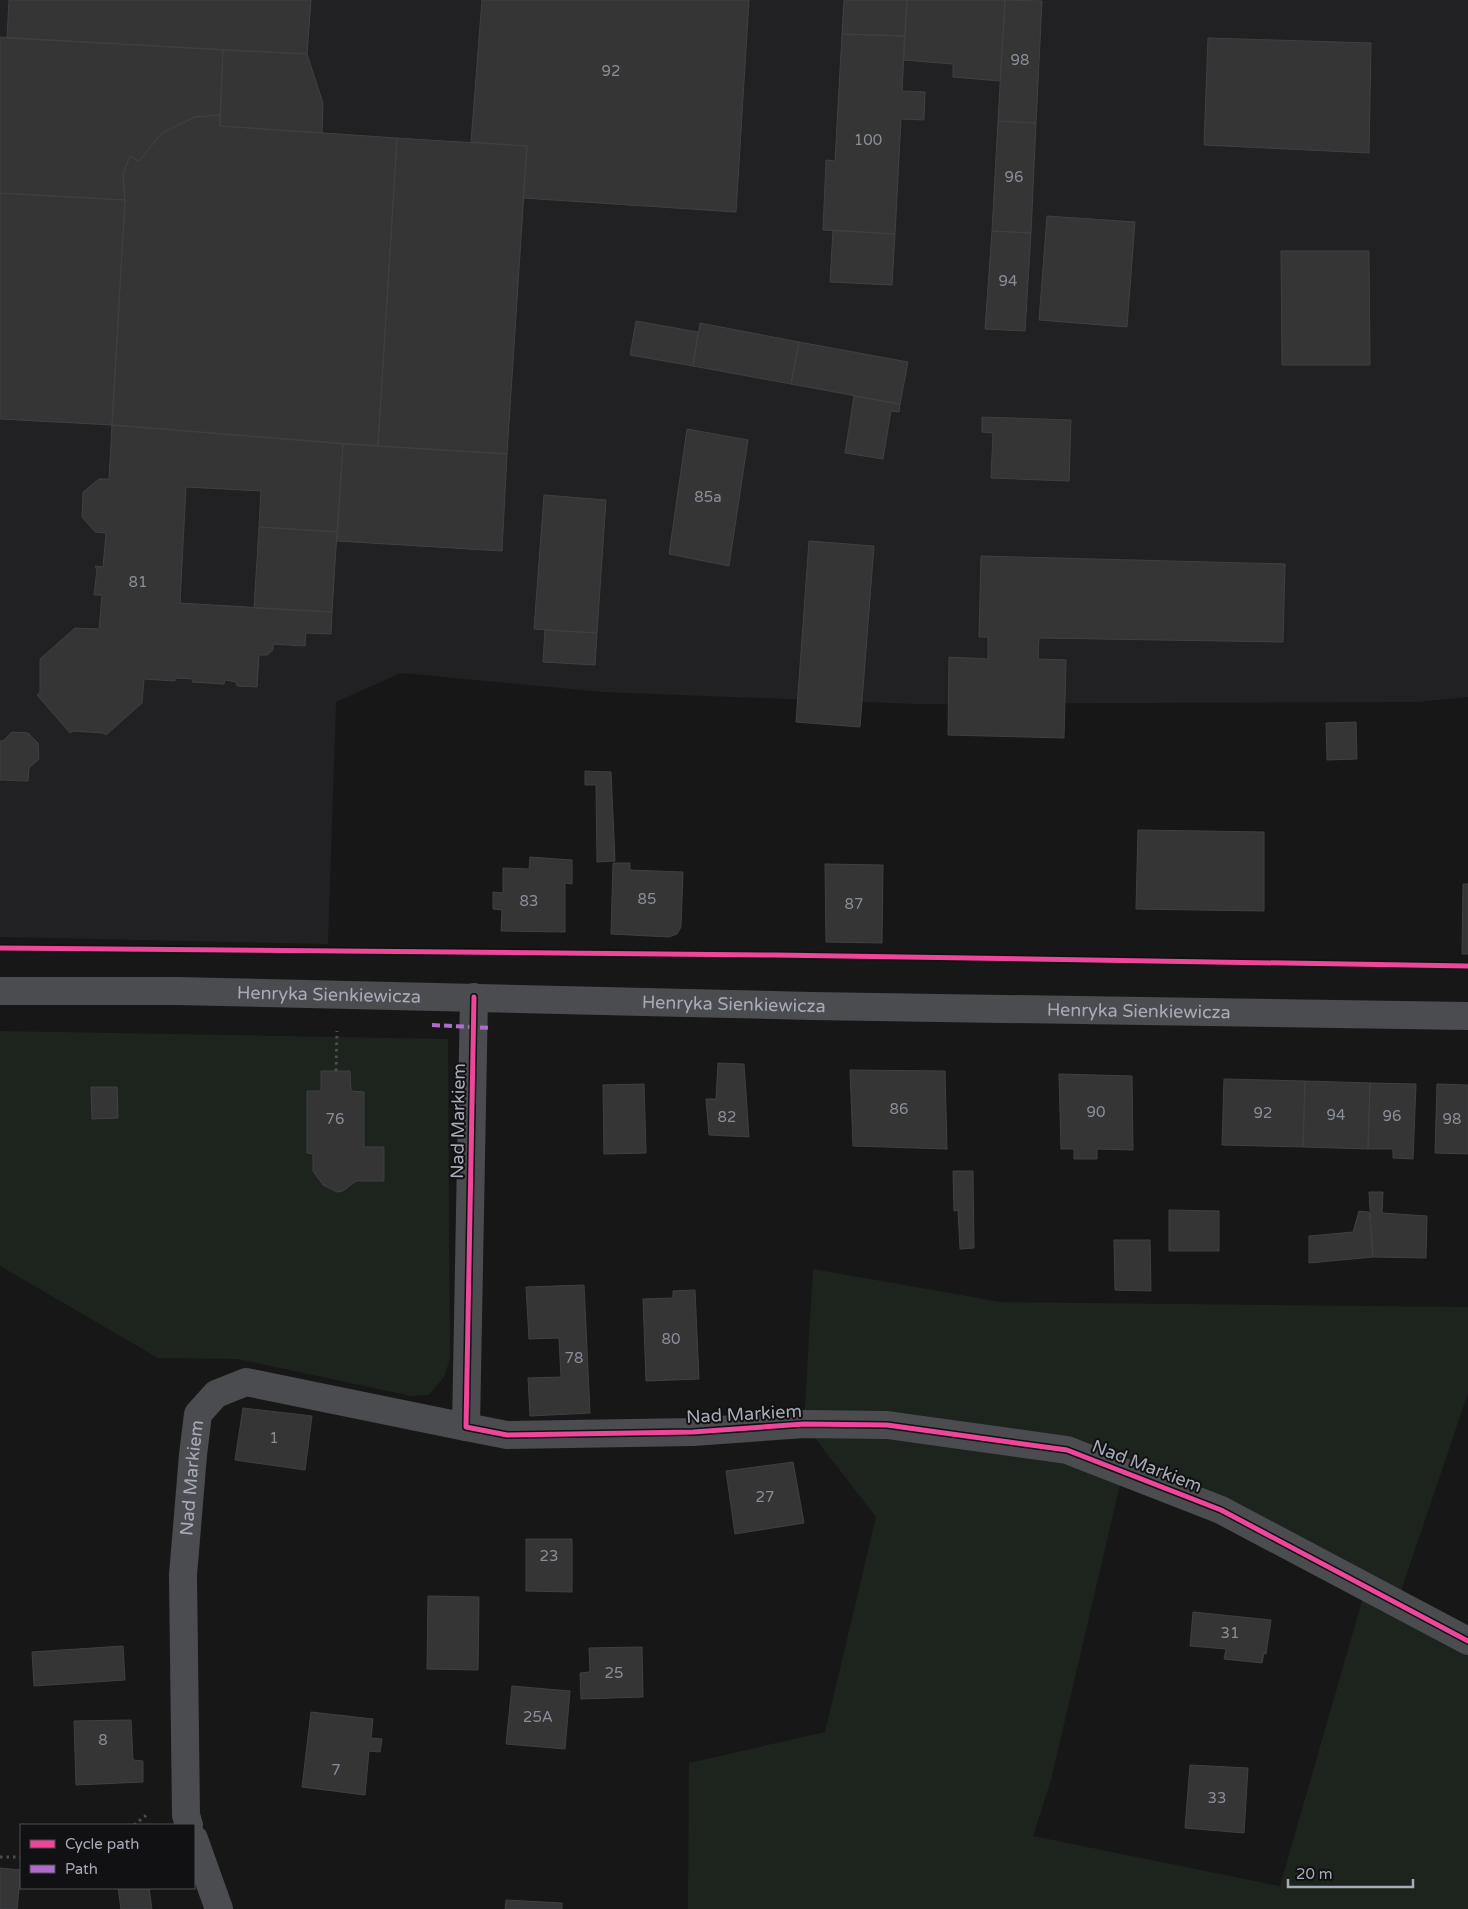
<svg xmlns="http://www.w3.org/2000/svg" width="1468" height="1909" viewBox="0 0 1468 1909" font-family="'Varela Round',sans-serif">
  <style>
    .built { fill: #212123 }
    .green { fill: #1d241e; fill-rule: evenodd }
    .building { fill: #353536; stroke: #3f4043 }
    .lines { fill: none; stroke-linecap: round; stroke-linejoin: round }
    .path { stroke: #4d4d52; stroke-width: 3; stroke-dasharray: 2.5 4; stroke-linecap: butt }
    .minor { stroke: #4b4c50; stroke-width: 28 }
    .quiet { stroke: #b06ccc; stroke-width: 4; stroke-dasharray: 8 4; stroke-linecap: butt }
    .cycleway-casing { stroke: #111113; stroke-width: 8 }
    .cycleway { stroke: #ed469a; stroke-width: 5 }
    .labels { text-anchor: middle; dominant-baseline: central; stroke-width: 4; stroke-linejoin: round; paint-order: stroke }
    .number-label { font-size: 15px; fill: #8a8e98 }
    .street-label { font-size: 18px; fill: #a7abb8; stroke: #111113 }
  </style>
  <rect width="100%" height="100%" fill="#171717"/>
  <path class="built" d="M 0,0 L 1468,0 L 1468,697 L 1417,702 L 917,704 L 602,692 L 401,673 L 336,702 L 328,944 L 0,937 Z"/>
  <path class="green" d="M 0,1031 L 448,1039 L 450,1359 L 444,1377 L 429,1395 L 411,1396 L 237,1359 L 158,1358 L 0,1266 Z
    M 813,1269 L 1001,1302 L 1468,1307 L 1468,1393 L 1401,1591 L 1468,1641 L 1468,1909 L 688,1909 L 689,1763 L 825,1732 L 876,1517 L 804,1424 ZM 1123,1472 L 1366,1587 L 1280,1886 L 1033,1836 L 1051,1780 Z"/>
  <path class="building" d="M 9,0 L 311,0 L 307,54 L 7,38 Z
    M 482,0 L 749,0 L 736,212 L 523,198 L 527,146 L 471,142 Z
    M 844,0 L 907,0 L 905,36 L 842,34 Z
    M 907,0 L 1005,0 L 1000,81 L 953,77 L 953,64 L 903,60 Z
    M 1005,0 L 1042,1 L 1036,123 L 998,121 Z
    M 842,34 L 905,36 L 902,91 L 925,92 L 924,120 L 901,119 L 895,234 L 823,230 L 826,160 L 835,161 Z
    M 0,37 L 223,50 L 220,115 L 195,117 L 162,133 L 139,161 L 130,156 L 123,174 L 125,200 L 0,193 Z
    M 1208,38 L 1371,43 L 1369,153 L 1204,145 Z
    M 223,50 L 307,54 L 323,103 L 322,133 L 220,126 Z
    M 220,115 L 220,126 L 397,138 L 378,446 L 112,425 L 125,200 L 123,174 L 130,156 L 139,161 L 162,133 L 195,117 Z
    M 998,121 L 1036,123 L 1031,233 L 992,231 Z
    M 397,138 L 527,146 L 507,454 L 378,446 Z
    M 0,193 L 125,200 L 112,425 L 0,419 Z
    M 1047,216 L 1135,222 L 1127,327 L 1039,320 Z
    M 833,230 L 895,234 L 892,285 L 830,282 Z
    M 992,231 L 1031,233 L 1025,331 L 985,329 Z
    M 1281,251 L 1369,251 L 1370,365 L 1282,365 Z
    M 636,321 L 698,332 L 693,366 L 630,355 Z
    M 700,323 L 799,342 L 791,384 L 693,366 Z
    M 799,342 L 908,362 L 900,404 L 791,384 Z
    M 854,396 L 900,404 L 899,412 L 891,411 L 883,459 L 845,453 Z
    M 982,417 L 1071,420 L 1069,481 L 991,478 L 993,433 L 982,432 Z
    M 112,425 L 343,444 L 337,532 L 259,527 L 261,491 L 186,487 L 180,603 L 332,612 L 331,634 L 306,633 L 305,646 L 273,644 L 273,650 L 267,655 L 259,655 L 257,687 L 237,686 L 236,682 L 225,680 L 224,684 L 192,682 L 193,679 L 175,678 L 175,681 L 144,679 L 142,703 L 106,735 L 103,733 L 73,731 L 70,733 L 37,695 L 40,693 L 40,659 L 75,628 L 99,629 L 102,595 L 94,595 L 97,570 L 95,566 L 103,567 L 106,533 L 95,532 L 82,517 L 83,492 L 99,479 L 109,479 Z
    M 687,429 L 748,440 L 729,566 L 669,554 Z
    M 343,444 L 507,454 L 502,551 L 337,541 Z
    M 544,495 L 606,500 L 597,633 L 534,629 Z
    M 259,527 L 337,532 L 332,612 L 254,608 Z
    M 809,541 L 874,546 L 860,727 L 796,722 Z
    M 981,556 L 1285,564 L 1283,642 L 1039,638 L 1038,659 L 1066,660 L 1064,738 L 948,735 L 949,657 L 988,659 L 988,637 L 979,637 Z
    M 545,630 L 597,633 L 595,665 L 543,662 Z
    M 1356,722 L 1357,759 L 1327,760 L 1326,723 Z
    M 12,732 L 28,733 L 38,743 L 39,759 L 29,768 L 28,781 L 0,780 L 0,741 L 3,741 Z
    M 585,771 L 611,772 L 615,861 L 597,862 L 596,785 L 585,785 Z
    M 1138,830 L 1264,832 L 1264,911 L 1136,909 Z
    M 530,857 L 572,860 L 572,884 L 565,883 L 565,932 L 501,931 L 502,910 L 493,909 L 493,892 L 503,893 L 503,868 L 529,869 Z
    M 613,863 L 630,863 L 630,870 L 683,872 L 681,927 L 677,934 L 669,937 L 611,934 Z
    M 825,864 L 883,865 L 882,943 L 826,942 Z
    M 1463,884 L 1468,884 L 1468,954 L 1462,954 Z
    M 718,1063 L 744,1064 L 749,1137 L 709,1135 L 706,1099 L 716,1099 Z
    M 850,1070 L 945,1071 L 947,1149 L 853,1146 Z
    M 321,1071 L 350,1071 L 351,1091 L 364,1092 L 364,1147 L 384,1147 L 384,1181 L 356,1181 L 343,1191 L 337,1192 L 323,1185 L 313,1171 L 313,1154 L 307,1153 L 307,1091 L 321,1091 Z
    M 1059,1074 L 1132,1076 L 1133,1150 L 1097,1149 L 1097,1159 L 1074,1159 L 1074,1149 L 1061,1149 Z
    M 1224,1079 L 1305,1081 L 1303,1147 L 1222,1145 Z
    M 1305,1081 L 1370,1083 L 1368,1149 L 1303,1147 Z
    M 1370,1083 L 1416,1084 L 1413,1159 L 1393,1158 L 1393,1149 L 1368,1149 Z
    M 644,1084 L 646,1153 L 604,1154 L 603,1085 Z
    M 1437,1084 L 1468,1085 L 1468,1154 L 1435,1153 Z
    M 91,1087 L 117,1087 L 118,1118 L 92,1119 Z
    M 953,1171 L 973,1171 L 974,1248 L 960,1249 L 958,1210 L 954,1211 Z
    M 1369,1192 L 1383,1192 L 1382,1213 L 1427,1216 L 1426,1258 L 1373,1257 Z
    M 1169,1210 L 1219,1211 L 1219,1251 L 1169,1251 Z
    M 1359,1211 L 1369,1212 L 1373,1257 L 1309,1263 L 1309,1236 L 1353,1232 Z
    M 1114,1240 L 1150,1240 L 1151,1291 L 1115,1290 Z
    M 584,1285 L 590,1413 L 530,1416 L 528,1378 L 561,1377 L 559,1338 L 529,1339 L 526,1287 Z
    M 695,1290 L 699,1379 L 646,1381 L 643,1299 L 673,1298 L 673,1291 Z
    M 243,1408 L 312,1416 L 305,1470 L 235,1460 Z
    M 793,1462 L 804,1523 L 735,1534 L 726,1471 Z
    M 526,1539 L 572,1539 L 572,1592 L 526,1591 Z
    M 428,1596 L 479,1597 L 478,1670 L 427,1669 Z
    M 1193,1612 L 1271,1620 L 1266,1654 L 1264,1653 L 1262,1663 L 1224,1659 L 1226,1649 L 1190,1646 Z
    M 123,1646 L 125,1680 L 34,1686 L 32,1652 Z
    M 642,1647 L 643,1697 L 581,1699 L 580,1673 L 590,1672 L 589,1648 Z
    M 512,1686 L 570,1691 L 565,1749 L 506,1744 Z
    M 311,1712 L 373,1719 L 371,1738 L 382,1739 L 380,1752 L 369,1751 L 365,1795 L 302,1787 Z
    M 131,1720 L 133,1760 L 143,1761 L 143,1782 L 76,1785 L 74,1721 Z
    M 1190,1765 L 1248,1768 L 1244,1833 L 1185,1828 Z
    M 0,1868 L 21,1870 L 17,1909 L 0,1909 Z
    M 118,1888 L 149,1888 L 152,1909 L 121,1909 Z
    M 506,1900 L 562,1903 L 562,1909 L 505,1909 Z"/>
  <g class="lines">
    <path class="path" d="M 336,1071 L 337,1031
      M 134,1825 L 149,1813
      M 0,1857 L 21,1857"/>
    <g class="minor">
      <path id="s1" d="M 0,991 L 177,991 L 812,1006 L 1468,1016"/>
      <path d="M 474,997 L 466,1427 L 507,1435 L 693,1432 L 804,1424 L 887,1425 L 1067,1450 L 1221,1510 L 1468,1641"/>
      <path id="s2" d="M 189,1825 L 186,1815 L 183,1575 L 193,1455 L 198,1414 L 216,1394 L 246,1382 L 466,1427"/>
      <path d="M 194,1839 L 219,1909"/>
    </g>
    <path class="quiet" d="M 432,1025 L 492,1028"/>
    <g class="cycleway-casing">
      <path id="cycleway" d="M 0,948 L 775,955 L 1468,966
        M 474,997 L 466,1427 L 507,1435 L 693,1432 L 804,1424 L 887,1425 L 1067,1450 L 1221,1510 L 1468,1641"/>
    </g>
    <use href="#cycleway" class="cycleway"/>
  </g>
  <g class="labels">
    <g class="number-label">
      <text x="1020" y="60">98</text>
      <text x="611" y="71">92</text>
      <text x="868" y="140">100</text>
      <text x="1014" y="177">96</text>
      <text x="1008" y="281">94</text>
      <text x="708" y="497">85a</text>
      <text x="138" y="582">81</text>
      <text x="647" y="899">85</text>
      <text x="529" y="901">83</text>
      <text x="854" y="904">87</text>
      <text x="899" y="1109">86</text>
      <text x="1096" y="1112">90</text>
      <text x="1263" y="1113">92</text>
      <text x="1336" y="1115">94</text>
      <text x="1392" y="1116">96</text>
      <text x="727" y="1117">82</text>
      <text x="335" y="1119">76</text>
      <text x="1452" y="1119">98</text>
      <text x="671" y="1339">80</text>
      <text x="574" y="1358">78</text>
      <text x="274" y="1438">1</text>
      <text x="765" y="1497">27</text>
      <text x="549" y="1556">23</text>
      <text x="1230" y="1633">31</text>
      <text x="614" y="1673">25</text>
      <text x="538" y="1717">25A</text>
      <text x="103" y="1740">8</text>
      <text x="336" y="1770">7</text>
      <text x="1217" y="1798">33</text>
    </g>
    <g class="street-label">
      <text stroke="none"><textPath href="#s1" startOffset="329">Henryka Sienkiewicza</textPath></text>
      <text stroke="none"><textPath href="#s1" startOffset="734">Henryka Sienkiewicza</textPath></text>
      <text stroke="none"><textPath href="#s1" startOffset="1139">Henryka Sienkiewicza</textPath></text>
      <text transform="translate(458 1121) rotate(-89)">Nad Markiem</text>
      <text transform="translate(744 1414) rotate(-3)">Nad Markiem</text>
      <text transform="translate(1147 1466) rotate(21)">Nad Markiem</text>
      <text stroke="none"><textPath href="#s2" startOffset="348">Nad Markiem</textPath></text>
    </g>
  </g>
  <rect x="20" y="1824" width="175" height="65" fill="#111113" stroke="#4d4f55"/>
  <rect x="30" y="1840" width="25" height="8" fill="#ed469a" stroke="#4d4f55"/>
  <text x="65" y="1849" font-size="15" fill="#a7abb8">Cycle path</text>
  <rect x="30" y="1865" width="25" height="8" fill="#b06ccc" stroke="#4d4f55"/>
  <text x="65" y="1874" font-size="15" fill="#a7abb8">Path</text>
  <path d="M1288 1879v8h125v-8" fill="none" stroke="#a7abb8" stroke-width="2.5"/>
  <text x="1296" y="1879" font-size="15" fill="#a7abb8" stroke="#111113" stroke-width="4" paint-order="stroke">20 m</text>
</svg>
